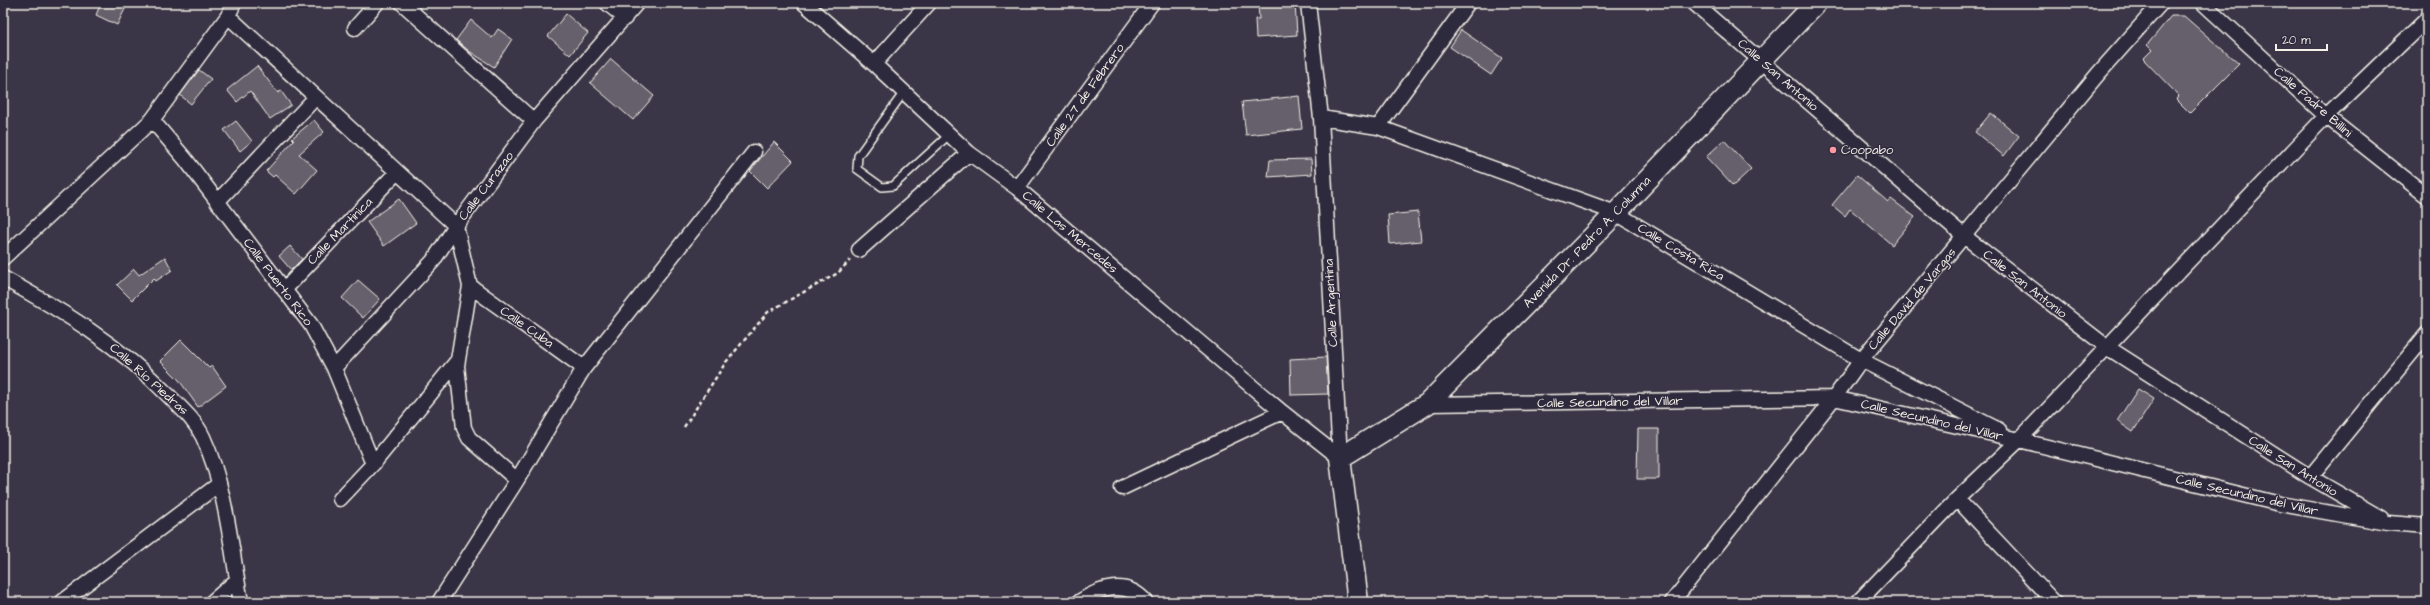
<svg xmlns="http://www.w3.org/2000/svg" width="2430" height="605" viewBox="0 0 2430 605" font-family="'Architects Daughter',sans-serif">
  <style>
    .building { fill: #65616c; stroke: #f4f1e8 }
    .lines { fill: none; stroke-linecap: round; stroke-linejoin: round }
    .lane-casing { stroke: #f4f1e8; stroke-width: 10 }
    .street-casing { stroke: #f4f1e8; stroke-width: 17 }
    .secondary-casing { stroke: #f4f1e8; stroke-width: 23 }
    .path { stroke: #f4f1e8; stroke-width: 2.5; stroke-dasharray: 4 3; stroke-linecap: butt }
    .lane { stroke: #2f2a3d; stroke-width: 7 }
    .street { stroke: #2f2a3d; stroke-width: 14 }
    .secondary { stroke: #2f2a3d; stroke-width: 20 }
    .poi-dot { fill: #ff9aa2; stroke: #2f2a3d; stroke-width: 1.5 }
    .labels { text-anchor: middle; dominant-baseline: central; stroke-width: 3; stroke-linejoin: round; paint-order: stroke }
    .street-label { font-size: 13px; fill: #f4f1e8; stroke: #2f2a3d }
    .poi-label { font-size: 13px; fill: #f4f1e8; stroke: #2f2a3d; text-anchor: start }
  </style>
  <rect width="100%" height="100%" fill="#3b3647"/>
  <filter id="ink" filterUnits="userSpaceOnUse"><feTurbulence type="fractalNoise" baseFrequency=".025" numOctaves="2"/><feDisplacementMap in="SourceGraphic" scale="8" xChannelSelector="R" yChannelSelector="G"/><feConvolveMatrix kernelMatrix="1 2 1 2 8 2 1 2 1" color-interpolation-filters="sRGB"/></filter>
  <g filter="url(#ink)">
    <path class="building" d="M 101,3 L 128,3 L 117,25 L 96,15 Z
      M 1258,3 L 1295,3 L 1297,35 L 1256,38 L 1255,19 L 1259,19 Z
      M 566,14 L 588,33 L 570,55 L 548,36 Z
      M 2171,16 L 2184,16 L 2239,64 L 2190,113 L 2176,99 L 2179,96 L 2143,59 L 2152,50 L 2147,45 Z
      M 471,20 L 492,38 L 498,29 L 512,39 L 494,67 L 469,51 L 456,40 Z
      M 1461,30 L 1502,58 L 1491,75 L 1450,47 Z
      M 611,59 L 654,96 L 633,120 L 590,83 Z
      M 257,66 L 278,93 L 281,91 L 291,105 L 270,119 L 250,91 L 237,102 L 227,90 Z
      M 199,70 L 211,79 L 191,104 L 180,95 Z
      M 1299,96 L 1302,129 L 1246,135 L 1242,102 Z
      M 1991,113 L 2019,136 L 2004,156 L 1975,132 Z
      M 314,120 L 324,132 L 299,154 L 317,170 L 296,194 L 275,175 L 273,177 L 266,171 L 294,140 L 292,138 Z
      M 236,121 L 252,141 L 240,151 L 224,130 Z
      M 1724,140 L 1751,169 L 1733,186 L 1706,157 Z
      M 774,142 L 793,161 L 767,188 L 750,171 Z
      M 1311,159 L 1312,174 L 1268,177 L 1270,160 Z
      M 1857,175 L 1888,202 L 1891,199 L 1915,217 L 1892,245 L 1850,209 L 1845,216 L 1832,205 Z
      M 399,199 L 416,223 L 384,246 L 367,222 Z
      M 1418,212 L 1421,241 L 1390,244 L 1388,215 Z
      M 290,246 L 302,259 L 291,270 L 279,256 Z
      M 165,257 L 172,270 L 156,281 L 154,278 L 132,300 L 117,285 L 134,269 L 139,275 Z
      M 358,280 L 380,299 L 363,318 L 342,298 Z
      M 181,340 L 209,368 L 212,366 L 226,386 L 198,407 L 179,380 L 160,361 Z
      M 1326,357 L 1328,394 L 1291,395 L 1290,359 Z
      M 2138,389 L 2154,399 L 2133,432 L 2117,421 Z
      M 1638,429 L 1659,429 L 1659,479 L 1637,479 Z"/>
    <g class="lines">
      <g class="lane-casing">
        <path id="lane" d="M 904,92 L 858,156 L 857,169 L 882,187 L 893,186 L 950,134"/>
      </g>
      <g class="street-casing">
        <path id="street" d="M 402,3 L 534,121
          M 607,3 L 625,18
          M 804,3 L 874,64 L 969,153 L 1017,188 L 1282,412 L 1340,458
          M 1308,3 L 1321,118 L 1340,458
          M 1694,3 L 1964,236 L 2107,347 L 2310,477 L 2381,518
          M 2203,3 L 2326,116 L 2427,196
          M 228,16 L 456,226 L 470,286 L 457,366 L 464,428 L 469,438 L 517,480
          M 355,28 L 377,3
          M 874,64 L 929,3
          M 1321,118 L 1378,127 L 1616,213 L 1861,360 L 1999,430
          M 152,120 L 186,160 L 311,325 L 334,368 L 373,464
          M 1378,127 L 1468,3
          M 1017,188 L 1152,3
          M 217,202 L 316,97
          M 859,250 L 969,153
          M 3,258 L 152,120 L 228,16 L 234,3
          M 3,278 C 63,311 120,346 168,395 C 181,408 195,420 203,437 C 226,487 231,548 241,602
          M 470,286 L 584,368
          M 284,290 L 397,172
          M 334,368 L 433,261 L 456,226 L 534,121 L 637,3
          M 1427,404 L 1834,398 L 2019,440 L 2280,504 L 2388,523 L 2427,526
          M 2310,477 L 2427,334
          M 1122,488 L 1282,412
          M 340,499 L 373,464 L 458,360
          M 1957,499 L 2054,602
          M 62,602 L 219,484
          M 212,602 L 237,580
          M 439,602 L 517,480 L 584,368 L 754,152
          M 1079,602 C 1099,588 1127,579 1146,602
          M 1672,602 L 1834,398 L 1861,360 L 2098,74 L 2161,3
          M 1858,602 L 1957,499 L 2019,440 L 2326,116 L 2427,19"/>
      </g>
      <g class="secondary-casing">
        <path id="secondary" d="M 1358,602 L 1340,458 L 1427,404 L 1616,213 L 1816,3"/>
      </g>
      <path class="path" d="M 684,427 L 726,362 L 768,312 L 838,273 L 850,260"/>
      <use href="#lane" class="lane"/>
      <use href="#street" class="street"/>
      <use href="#secondary" class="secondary"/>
    </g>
  </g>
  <circle class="poi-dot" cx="1833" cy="150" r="4"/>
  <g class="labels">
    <g class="street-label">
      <text transform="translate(1778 75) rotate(41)">Calle San Antonio</text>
      <text transform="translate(1085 95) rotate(-54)">Calle 27 de Febrero</text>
      <text transform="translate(2313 102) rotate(41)">Calle Padre Billini</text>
      <text transform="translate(486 186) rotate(-53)">Calle Curazao</text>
      <text transform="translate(340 231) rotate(-46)">Calle Martinica</text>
      <text transform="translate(1070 232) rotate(40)">Calle Las Mercedes</text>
      <text transform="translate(1587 242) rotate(-46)">Avenida Dr. Pedro A. Columna</text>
      <text transform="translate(1681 252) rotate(31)">Calle Costa Rica</text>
      <text transform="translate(278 282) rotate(53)">Calle Puerto Rico</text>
      <text transform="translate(2025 284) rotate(38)">Calle San Antonio</text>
      <text transform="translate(1912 299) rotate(-50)">Calle David de Vargas</text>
      <text transform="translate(1331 303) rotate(-93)">Calle Argentina</text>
      <text transform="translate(527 327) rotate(35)">Calle Cuba</text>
      <text transform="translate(149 379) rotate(42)">Calle Río Piedras</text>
      <text transform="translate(1610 402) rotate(-1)">Calle Secundino del Villar</text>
      <text transform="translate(1932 420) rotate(13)">Calle Secundino del Villar</text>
      <text transform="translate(2293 466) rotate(32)">Calle San Antonio</text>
      <text transform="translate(2247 495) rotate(13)">Calle Secundino del Villar</text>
    </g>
    <g class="poi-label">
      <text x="1841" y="150">Coopabo</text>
    </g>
  </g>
  <rect width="2430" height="605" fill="none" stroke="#2f2a3d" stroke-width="16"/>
  <rect x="8" y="8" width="2414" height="589" fill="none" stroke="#f4f1e8" stroke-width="1.5" filter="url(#ink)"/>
  <path d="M2276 44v6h51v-6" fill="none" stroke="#f4f1e8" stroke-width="2"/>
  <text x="2282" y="44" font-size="12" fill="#f4f1e8" stroke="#2f2a3d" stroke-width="3" paint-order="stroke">20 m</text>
</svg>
